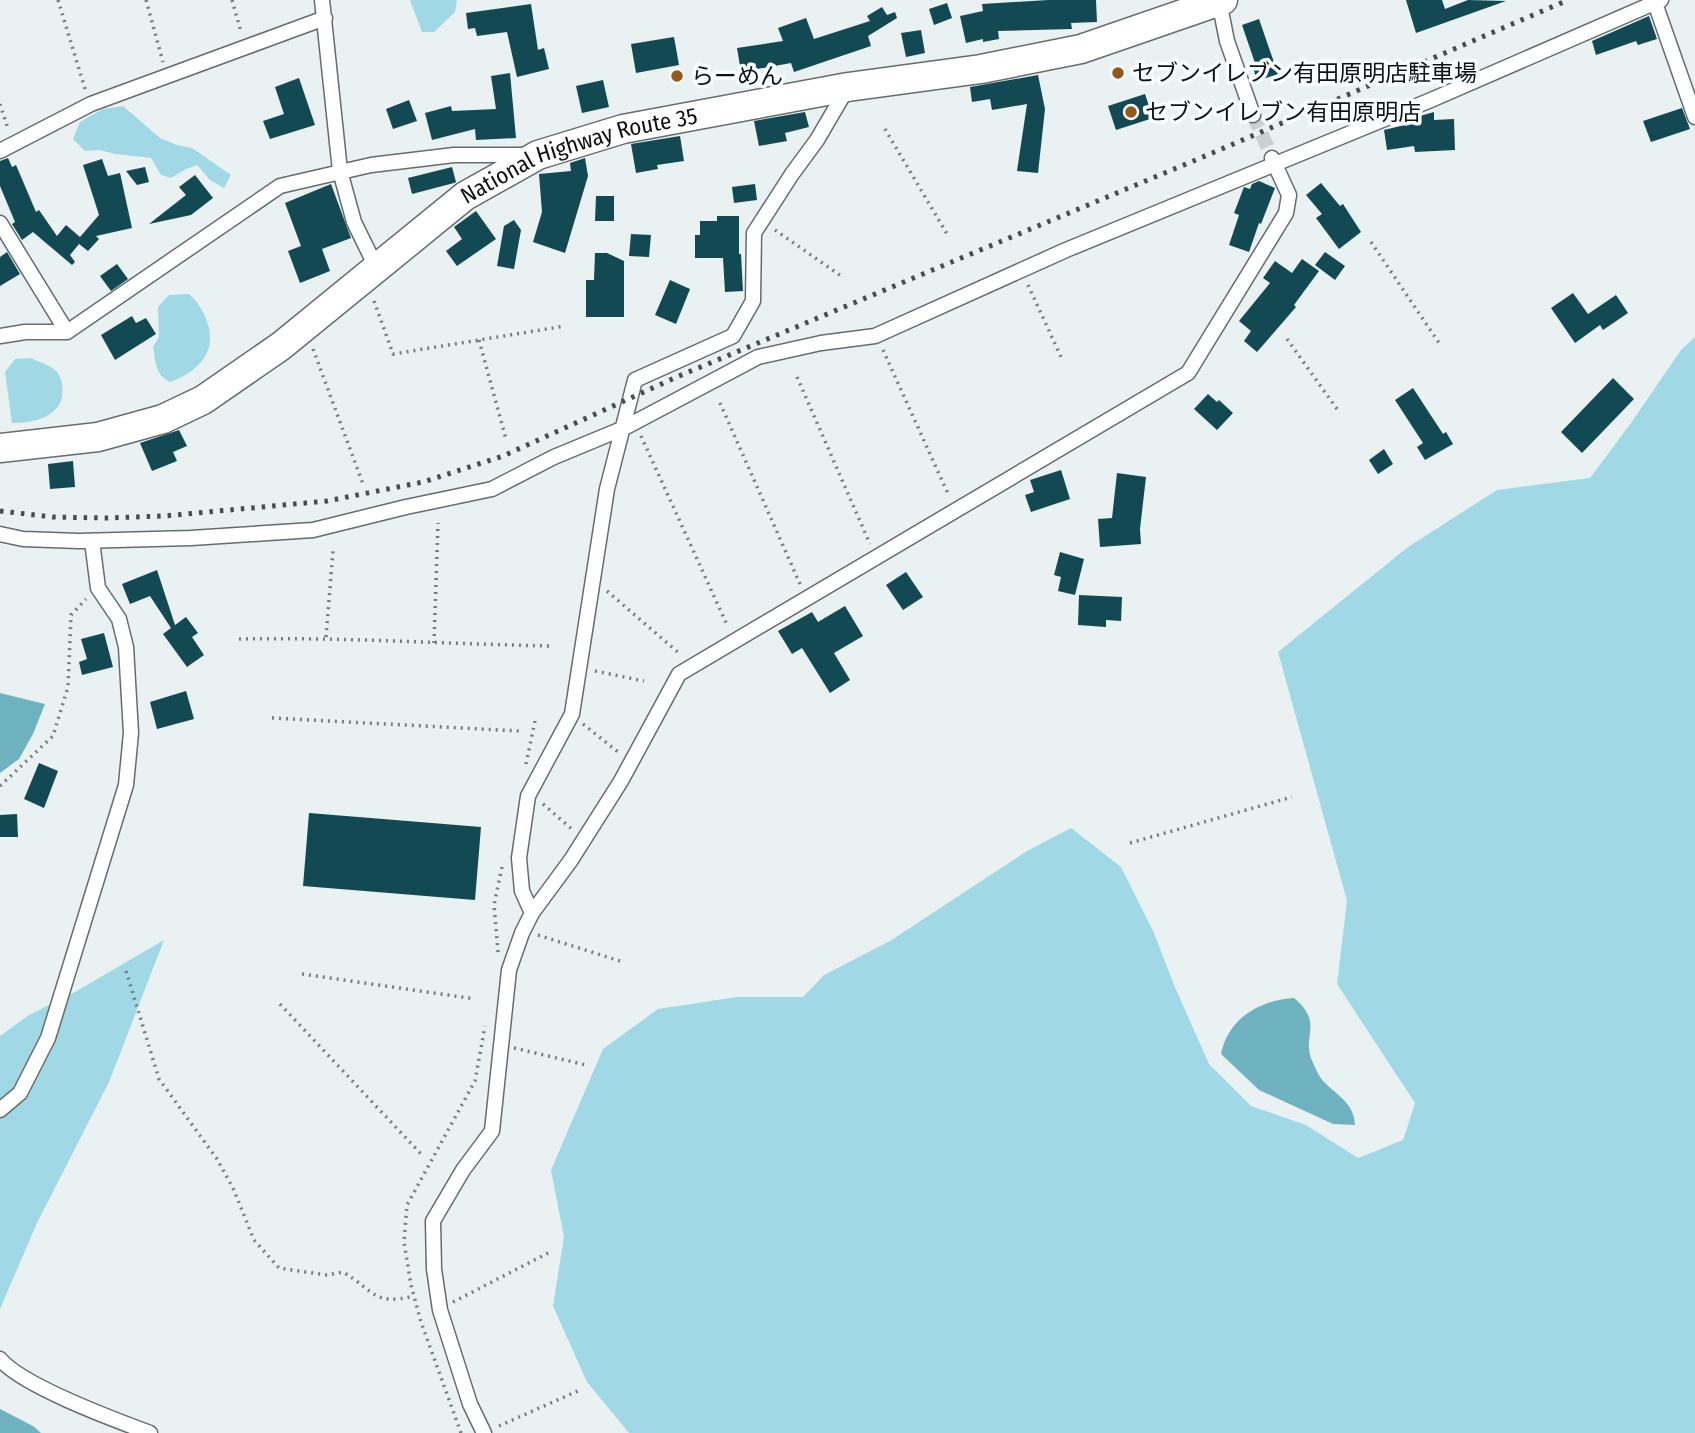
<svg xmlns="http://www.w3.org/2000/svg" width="1695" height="1433" viewBox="0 0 1695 1433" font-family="'Fira Sans Condensed','Noto Sans JP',sans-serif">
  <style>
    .green { fill: #a0d9e5 }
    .water { fill: #70b3c0 }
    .building { fill: #134952 }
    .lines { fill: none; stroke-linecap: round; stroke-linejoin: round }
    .street-tunnel { stroke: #c9d0d0; stroke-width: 14; stroke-dasharray: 14 7; stroke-linecap: butt }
    .street-casing { stroke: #666c6d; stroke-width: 17 }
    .highway-casing { stroke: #666c6d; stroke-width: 31 }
    .path { stroke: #777b7c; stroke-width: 3.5; stroke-dasharray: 2 5; stroke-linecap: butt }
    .street { stroke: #fff; stroke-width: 14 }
    .highway { stroke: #fff; stroke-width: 28 }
    .rail { stroke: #4a4d4d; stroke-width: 5; stroke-dasharray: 3.5 7; stroke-linecap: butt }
    .poi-dot { fill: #945819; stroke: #f8feff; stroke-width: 2.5 }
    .labels { text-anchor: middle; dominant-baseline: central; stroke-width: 7; stroke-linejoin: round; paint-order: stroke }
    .poi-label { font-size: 23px; fill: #101212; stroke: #f8feff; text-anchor: start }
    .street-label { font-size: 23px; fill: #101212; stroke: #f8feff }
  </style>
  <rect width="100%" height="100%" fill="#eaf1f2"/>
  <path class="green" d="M 410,0 L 457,0 L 455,12 L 434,32 L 422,32 Z
    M 123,106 L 160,138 L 177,145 L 192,148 L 231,175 L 224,188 L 210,180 L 197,165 L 186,169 L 171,178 L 161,175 L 151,158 L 115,154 L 100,150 L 85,151 L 73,139 L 80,122 L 103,109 Z
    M 189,294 C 203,306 215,331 208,350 C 203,365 184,378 170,382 C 155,375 156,362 153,347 L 159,337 L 158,307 L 169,295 Z
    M 1695,337 L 1695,1433 L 629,1433 L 587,1382 L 553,1306 L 564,1237 L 551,1170 L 603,1049 L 658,1009 L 737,997 L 803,997 L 824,975 L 890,941 L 1027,851 L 1071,828 L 1121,867 L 1154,933 L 1174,985 L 1209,1064 L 1251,1106 L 1306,1125 L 1358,1158 L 1403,1140 L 1415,1103 L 1337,984 L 1347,901 L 1278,652 L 1408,547 L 1497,490 L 1590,478 L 1631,423 L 1681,350 Z
    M 31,358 C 39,362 50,365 56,371 C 60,375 62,381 62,386 C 67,415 35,424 12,423 L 5,372 L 15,359 Z
    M 164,940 L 109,1082 L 37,1223 L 0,1309 L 0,1036 L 29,1015 L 75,992 Z"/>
  <path class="water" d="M 0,693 L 45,704 L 33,734 L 19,759 L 0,773 Z
    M 1294,998 C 1325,1024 1300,1036 1313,1063 C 1316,1069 1319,1077 1324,1082 C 1338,1096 1354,1103 1355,1125 L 1333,1124 L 1259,1090 L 1221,1054 C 1228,1019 1259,1000 1294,998 Z
    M 0,1409 L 33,1426 L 41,1433 L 0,1433 Z"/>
  <path class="building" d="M 1048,0 L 1096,0 L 1097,22 L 1071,23 L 1072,29 L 998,31 L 999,39 L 983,42 L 983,39 L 966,43 L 960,16 L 983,11 L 982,4 Z
    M 1406,0 L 1442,0 L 1445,9 L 1468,0 L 1506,1 L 1416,33 Z
    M 947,3 L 952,18 L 934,25 L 929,9 Z
    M 531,4 L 538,50 L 544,48 L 549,69 L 517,77 L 507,32 L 477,36 L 475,28 L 468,29 L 466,13 Z
    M 882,7 L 887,15 L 895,12 L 897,18 L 868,36 L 871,46 L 794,72 L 791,63 L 741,72 L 737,48 L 783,41 L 778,28 L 806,18 L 814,39 L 870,21 L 867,16 Z
    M 1649,16 L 1657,39 L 1638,45 L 1636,41 L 1596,55 L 1592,41 Z
    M 1259,19 L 1278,74 L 1257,81 L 1252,64 L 1255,63 L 1242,25 Z
    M 921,30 L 925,53 L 906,57 L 901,33 Z
    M 674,37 L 679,65 L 636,73 L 631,44 Z
    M 510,73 L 516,138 L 476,140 L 475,129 L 432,140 L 425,113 L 451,106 L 452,111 L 496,109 L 491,76 Z
    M 1038,75 L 1045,109 L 1038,173 L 1017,171 L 1027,104 L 992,110 L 990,99 L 972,102 L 970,87 Z
    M 299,78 L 315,125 L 270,139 L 263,121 L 284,114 L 275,87 Z
    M 603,80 L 609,107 L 582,113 L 576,86 Z
    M 1145,94 L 1153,118 L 1116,130 L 1108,106 Z
    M 409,100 L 417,121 L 393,129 L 386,109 Z
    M 1682,108 L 1690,129 L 1651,142 L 1643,121 Z
    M 805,112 L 809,127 L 785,133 L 787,141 L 759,146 L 754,121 Z
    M 1434,112 L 1434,120 L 1454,119 L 1455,150 L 1415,152 L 1414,146 L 1387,150 L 1384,130 L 1413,123 L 1413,118 Z
    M 680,136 L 684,161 L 657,165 L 658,169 L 636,173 L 631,144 Z
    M 8,158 L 12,167 L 16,165 L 36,212 L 39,210 L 57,236 L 66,225 L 80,237 L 99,215 L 83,165 L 102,159 L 108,176 L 120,173 L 132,228 L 96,236 L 99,239 L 88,251 L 79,244 L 70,255 L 75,262 L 72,265 L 33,232 L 22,240 L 12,224 L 15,222 L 0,186 L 0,161 Z
    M 585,158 L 588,176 L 565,253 L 533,242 L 542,212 L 539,174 L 571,171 L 570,163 Z
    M 145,167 L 149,182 L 137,185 L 126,171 Z
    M 452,167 L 456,182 L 454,183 L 412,194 L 408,178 Z
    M 195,175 L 213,198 L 191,215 L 149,224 L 186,195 L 179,187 Z
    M 1259,181 L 1275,188 L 1261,224 L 1259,223 L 1249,252 L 1229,245 L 1239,215 L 1234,213 L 1244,187 L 1250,189 L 1252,184 Z
    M 1321,183 L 1340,206 L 1343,204 L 1361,232 L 1339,249 L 1316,218 L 1322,214 L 1306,195 Z
    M 331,184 L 351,238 L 322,249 L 330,271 L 300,283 L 288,251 L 301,246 L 285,203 Z
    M 755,184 L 757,200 L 734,203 L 732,187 Z
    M 596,196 L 614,196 L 614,221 L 595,221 Z
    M 476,211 L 496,239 L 457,266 L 446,251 L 462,239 L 454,227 Z
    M 717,216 L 739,216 L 739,254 L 741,254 L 743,291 L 725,292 L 723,258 L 695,258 L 695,235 L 700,235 L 700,221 L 717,221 Z
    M 514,220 L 521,230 L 514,269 L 497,266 L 504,226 Z
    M 631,234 L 651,235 L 649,257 L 629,256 Z
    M 7,252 L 20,274 L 0,286 L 0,257 Z
    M 1325,252 L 1345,266 L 1335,280 L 1315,265 Z
    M 595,253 L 607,253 L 624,261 L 624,317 L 586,317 L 586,280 L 594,280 Z
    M 1302,259 L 1319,271 L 1294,305 L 1296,307 L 1257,352 L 1244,341 L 1251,331 L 1239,321 L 1270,283 L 1263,278 L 1275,261 L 1292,273 Z
    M 117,264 L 128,279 L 111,291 L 100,276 Z
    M 670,280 L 690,289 L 676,324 L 655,315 Z
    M 1573,293 L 1588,314 L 1616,295 L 1628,313 L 1603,330 L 1600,325 L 1575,343 L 1551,308 Z
    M 132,316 L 136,323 L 146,318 L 156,334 L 115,360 L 101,335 Z
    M 1613,378 L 1634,399 L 1582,453 L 1561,432 Z
    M 1413,388 L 1443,434 L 1446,432 L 1453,444 L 1425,460 L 1417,447 L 1423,443 L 1395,400 Z
    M 1208,394 L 1217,402 L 1219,400 L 1233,413 L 1217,430 L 1194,409 Z
    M 179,430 L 187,446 L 173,452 L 177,461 L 152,471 L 140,443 Z
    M 1384,449 L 1393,464 L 1378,474 L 1369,460 Z
    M 73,461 L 75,487 L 50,489 L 48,464 Z
    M 1061,470 L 1070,499 L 1031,512 L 1025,495 L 1034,492 L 1030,480 Z
    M 1117,473 L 1146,477 L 1140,529 L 1141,544 L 1100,547 L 1098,519 L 1112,518 Z
    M 1060,552 L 1084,559 L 1075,595 L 1058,591 L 1061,577 L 1054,575 Z
    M 157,570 L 175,625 L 186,617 L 198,633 L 192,637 L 204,655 L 187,667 L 163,634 L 171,628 L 150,596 L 130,604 L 122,584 Z
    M 906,572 L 923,597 L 903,610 L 886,585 Z
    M 1079,595 L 1122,597 L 1121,621 L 1106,620 L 1106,627 L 1078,625 Z
    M 845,606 L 863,636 L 834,653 L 850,680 L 830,693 L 802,648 L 792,654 L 778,631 L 812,612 L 818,622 Z
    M 104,633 L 113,667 L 82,675 L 79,662 L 87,659 L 81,639 Z
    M 186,691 L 194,719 L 157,729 L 150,702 Z
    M 39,763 L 58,771 L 44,808 L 24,799 Z
    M 309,813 L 481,827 L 475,900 L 303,886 Z
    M 17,814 L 18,837 L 0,837 L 0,815 Z"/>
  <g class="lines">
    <path class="street-tunnel" d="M 1253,115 L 1272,157"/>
    <g class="street-casing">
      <path id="street" d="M 322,0 L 340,171 L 354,222 L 377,269
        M 1219,1 L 1227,41 L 1253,115
        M 1655,3 L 1695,117
        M 0,151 L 91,104 L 325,18
        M 0,223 L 67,332
        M 0,336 L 25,332 L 67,332 L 280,186 L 371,165 L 454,155 L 528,155
        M 0,534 L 23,539 L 79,541 L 191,538 L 313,530 L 406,507 L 492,489 L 554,457 L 624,428 L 758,357 L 821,343 L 875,336 L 1066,250 L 1431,100 L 1661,0
        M 532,913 L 522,891 L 519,858 L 528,796 L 572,714 L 607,489 L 635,380 L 733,336 L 753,301 L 754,233 L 792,174 L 817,140 L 848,87
        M 0,1110 L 20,1093 L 48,1038 L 126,785 L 131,733 L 126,647 L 119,619 L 98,588 L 92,541
        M 0,1359 C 22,1386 115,1420 150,1433
        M 484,1433 L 470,1404 L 440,1310 L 434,1269 L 433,1221 L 463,1170 L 492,1131 L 509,970 L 522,933 L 532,913 L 571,860 L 621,781 L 679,674 L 1188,373 L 1286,213 L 1289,195 L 1272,158"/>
    </g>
    <g class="highway-casing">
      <g id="highway">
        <path id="s1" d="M 0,448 L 98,437 L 163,419 L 203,400 L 281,346 L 465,196 L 538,155 L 623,129 L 848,87 L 981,69 L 1081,49 L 1223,0"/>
      </g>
    </g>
    <path class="path" d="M 58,0 L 86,92
      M 146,0 L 163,62
      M 232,0 L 241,32
      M 0,104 L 8,129
      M 885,129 L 947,234
      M 775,230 L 844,278
      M 1371,242 L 1439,343
      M 1028,285 L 1062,359
      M 374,301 L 393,354 L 565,326
      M 1287,339 L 1337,409
      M 479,340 L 506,439
      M 313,349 L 363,484
      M 883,350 L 949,496
      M 797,377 L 870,544
      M 720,403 L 800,584
      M 641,436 L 728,627
      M 607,591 L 680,654
      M 326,637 L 333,551
      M 239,639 C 343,637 448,644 552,646
      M 434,643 L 438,523
      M 595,671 L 644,681
      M 272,718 L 519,731
      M 583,724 L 618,752
      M 526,764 L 535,721
      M 0,786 L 53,736 L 68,687 L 71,615 L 86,599
      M 543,804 L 574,831
      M 1130,843 L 1292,797
      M 538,935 L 623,962
      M 498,952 L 494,905 L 502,867
      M 126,971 L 159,1079 L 217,1159 L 233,1188 L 254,1240 L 279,1268 L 327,1275 L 343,1272 C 375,1291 373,1306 414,1296
      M 302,974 L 475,999
      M 280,1004 L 422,1155
      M 514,1048 L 586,1065
      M 453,1302 L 550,1252
      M 499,1426 L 580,1390
      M 461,1433 L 421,1322 L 411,1285 L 404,1242 L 407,1205 L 475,1081 L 485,1026"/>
    <use href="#street" class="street"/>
    <use href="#highway" class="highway"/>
    <path class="rail" d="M 0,511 L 53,517 L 106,518 L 164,516 L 327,501 L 423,482 L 503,456 L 679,376 L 1210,154 L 1568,0"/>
  </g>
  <g class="poi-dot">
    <circle cx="1118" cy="73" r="7"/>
    <circle cx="677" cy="76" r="7"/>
    <circle cx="1131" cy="112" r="7"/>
  </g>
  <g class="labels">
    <g class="poi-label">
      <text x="1132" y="73">セブンイレブン有田原明店駐車場</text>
      <text x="691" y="76">らーめん</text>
      <text x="1145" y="112">セブンイレブン有田原明店</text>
    </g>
    <g class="street-label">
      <text stroke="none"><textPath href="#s1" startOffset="665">National Highway Route 35</textPath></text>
    </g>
  </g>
</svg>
